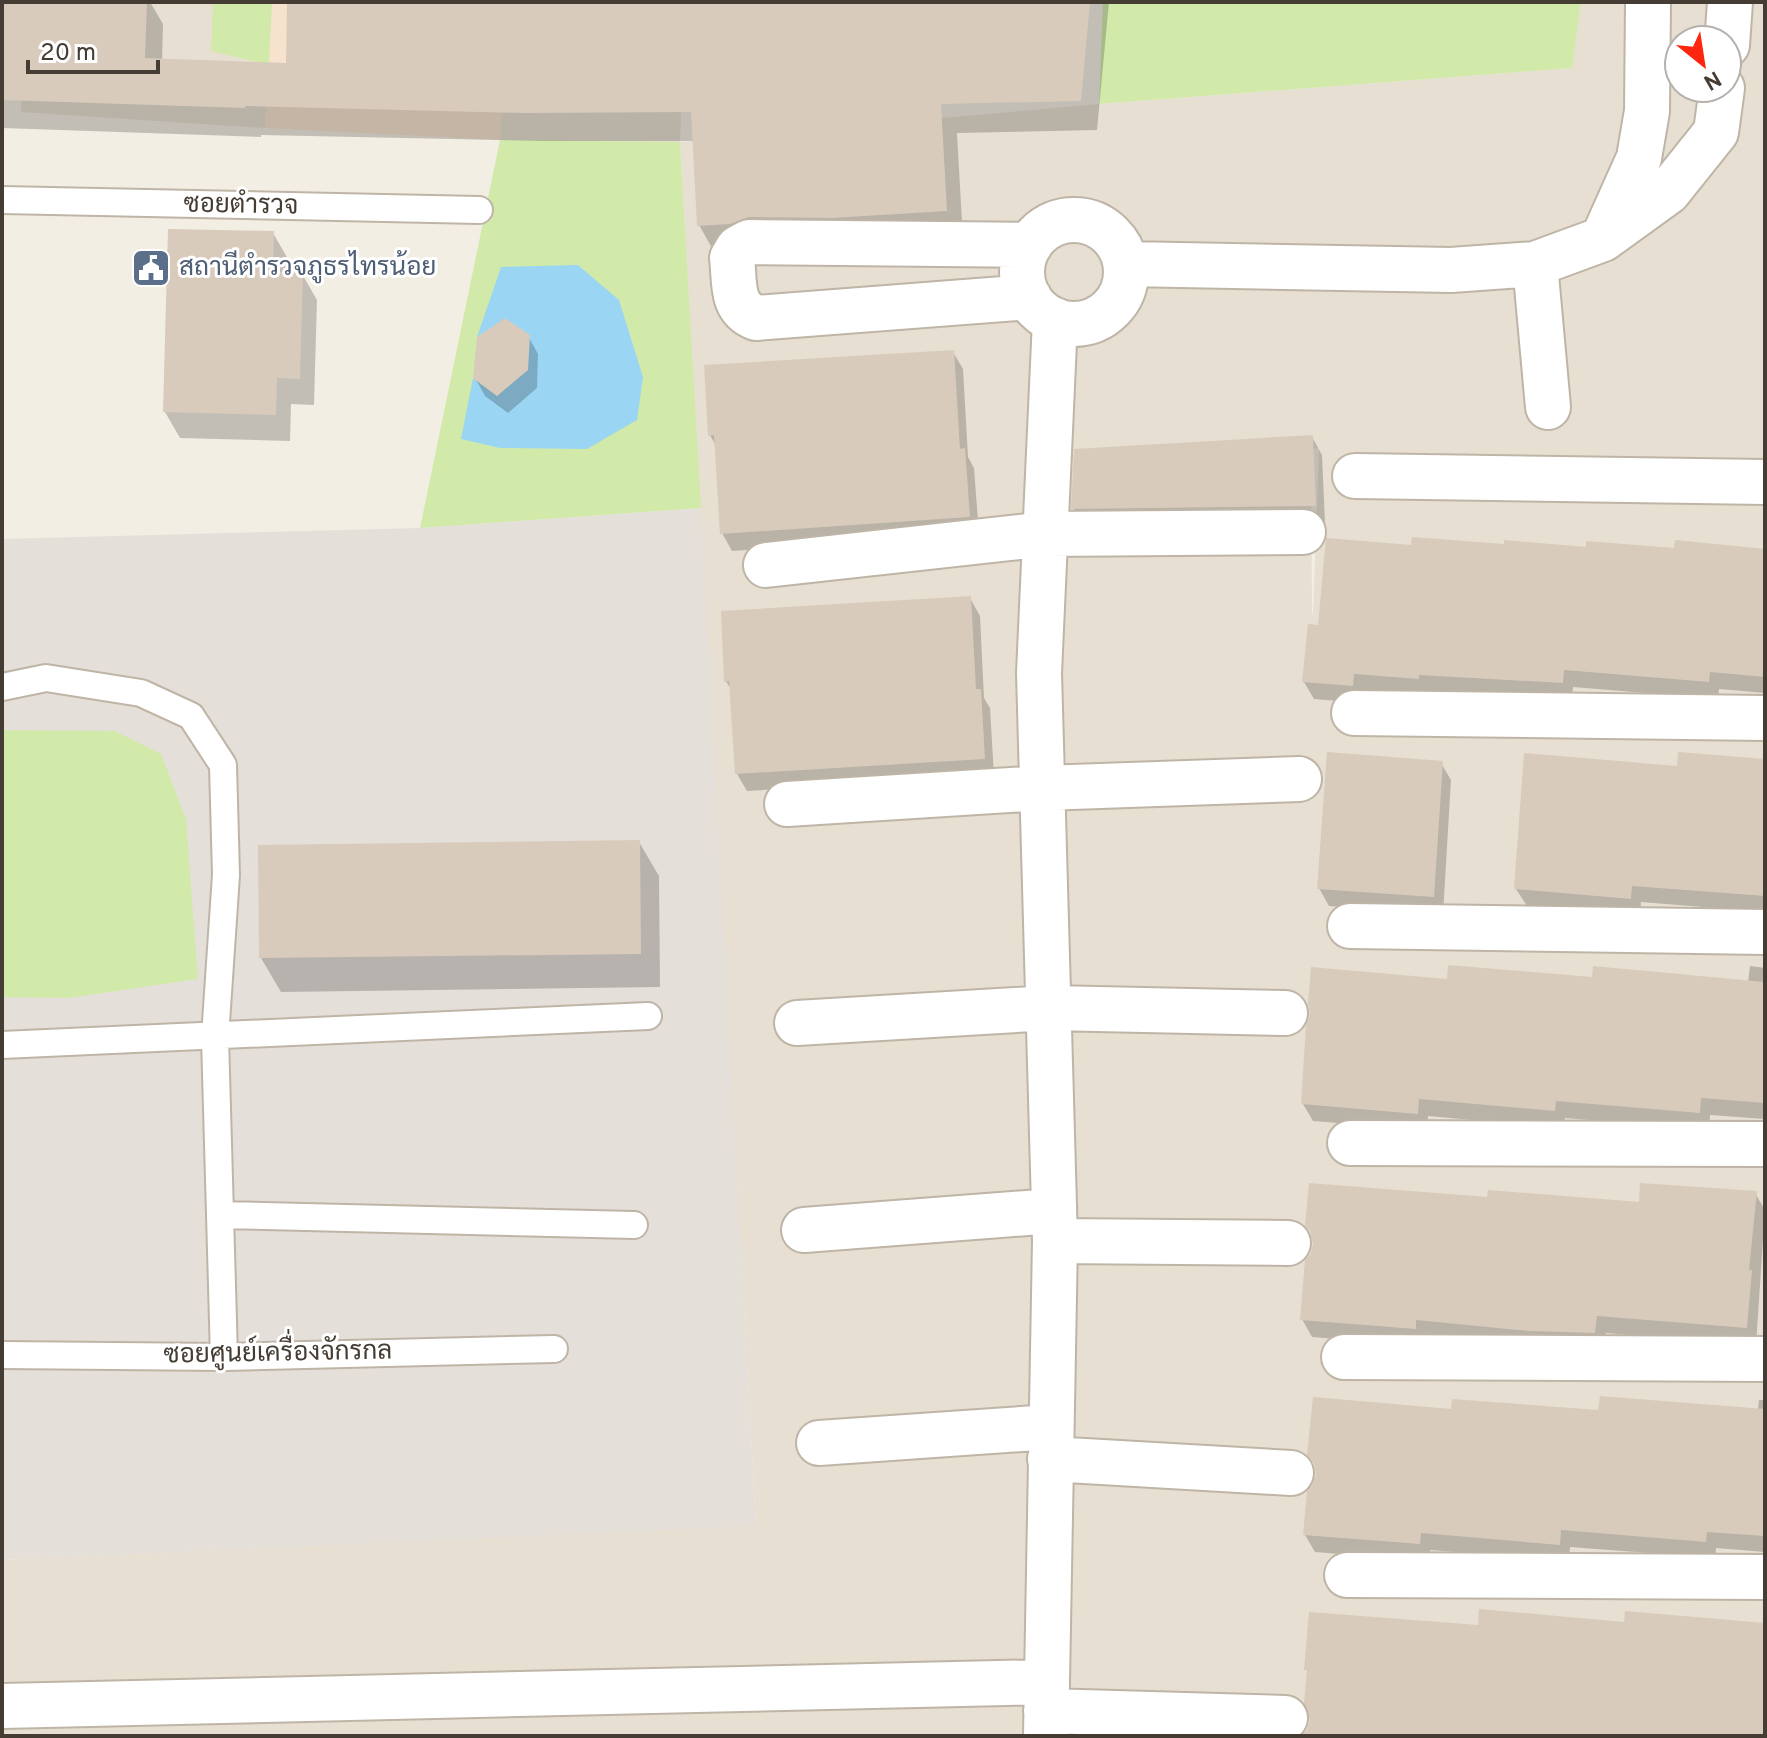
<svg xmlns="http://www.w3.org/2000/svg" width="1767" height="1738" viewBox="0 0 1767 1738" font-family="Overpass,Sarabun,sans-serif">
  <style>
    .residential { fill: #e7dfd1; fill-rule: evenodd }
    .commercial { fill: #f7e3cd }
    .industrial { fill: #e5dfd9 }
    .green { fill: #d1eaaa }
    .water { fill: #9bd5f4 }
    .shadow { fill: #0003 }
    .building { fill: #d8cbbb }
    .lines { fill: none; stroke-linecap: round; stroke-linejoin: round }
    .service-casing { stroke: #bfb5a6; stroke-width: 30 }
    .minor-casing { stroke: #bfb5a6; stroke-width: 48 }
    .service { stroke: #fff; stroke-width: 26 }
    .minor { stroke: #fff; stroke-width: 44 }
    .labels { text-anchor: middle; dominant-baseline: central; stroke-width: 6; stroke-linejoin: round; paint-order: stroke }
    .street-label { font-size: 26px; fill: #453d33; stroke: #fff }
    .service-label { font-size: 26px; fill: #4e5e75; stroke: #fff; text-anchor: start }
  </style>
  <rect width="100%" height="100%" fill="#f3eee4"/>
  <path class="residential" d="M 23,2 L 272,2 L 265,128 L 21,112 Z
    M 508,2 L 685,2 L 680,142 L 1099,104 L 1571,68 L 1581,2 L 1765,2 L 1765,1736 L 2,1736 L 2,1560 L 756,1525 L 680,143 L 500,140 ZM 1679,40 L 1727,40 L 1727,88 L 1679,88 ZM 1319,448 L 1313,613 L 1312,613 L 1311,449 Z"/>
  <path class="commercial" d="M 272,2 L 508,2 L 500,140 L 265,128 Z"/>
  <path class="industrial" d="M 701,508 L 756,1526 L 2,1560 L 2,539 L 420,528 Z"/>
  <path class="green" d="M 213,2 L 272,2 L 269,65 L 211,51 Z
    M 1103,2 L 1581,2 L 1572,68 L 1099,104 Z
    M 500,140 L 680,142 L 701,508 L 420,528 Z
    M 2,730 L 115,731 L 161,754 L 186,819 L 198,979 L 69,998 L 2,997 Z"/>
  <path class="water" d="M 578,265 L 619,300 L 643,377 L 637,420 L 587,449 L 500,448 L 461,439 L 473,378 L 497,396 L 528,369 L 505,319 L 477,337 L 501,267 Z"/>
  <path class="shadow" d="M 2,2 L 150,2 L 163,24 L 162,61 L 288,65 L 289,2 L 1109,2 L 1097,130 L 957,133 L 963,240 L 716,255 L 699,225 L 694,141 L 542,141 L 261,135 L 261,137 L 2,128 Z
    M 273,233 L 288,259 L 288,274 L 302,274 L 317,300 L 314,405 L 291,404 L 290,441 L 180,438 L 165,412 Z
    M 528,336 L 538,354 L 537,388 L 508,413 L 485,396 L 475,378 Z
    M 953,352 L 963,369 L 968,457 L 974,468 L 979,534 L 732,551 L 722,533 L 716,446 L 710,435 Z
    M 1312,437 L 1322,455 L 1325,523 L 1084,526 L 1073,508 Z
    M 1413,547 L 1765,550 L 1765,693 L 1719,689 L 1718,699 L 1573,687 L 1572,700 L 1428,692 L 1428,696 L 1363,690 L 1362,703 L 1314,699 L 1304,682 L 1320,627 Z
    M 970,598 L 980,616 L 984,698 L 990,708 L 994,776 L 747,791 L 737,774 L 732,691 L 726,681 Z
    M 1765,761 L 1765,912 L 1641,902 L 1640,916 L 1527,906 L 1516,889 L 1678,768 Z
    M 1441,763 L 1451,780 L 1443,914 L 1329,906 L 1319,888 Z
    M 639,842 L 659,876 L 660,987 L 281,992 L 261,958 Z
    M 1750,966 L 1765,968 L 1765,1119 L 1710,1115 L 1709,1130 L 1565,1118 L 1564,1128 L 1428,1116 L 1427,1130 L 1313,1121 L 1303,1104 L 1449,981 L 1594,979 L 1748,982 Z
    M 1755,1193 L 1765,1210 L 1756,1345 L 1606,1333 L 1604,1350 L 1425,1346 L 1312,1337 L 1302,1319 L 1489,1199 L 1640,1204 Z
    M 1759,1400 L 1765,1400 L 1765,1552 L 1716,1548 L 1715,1558 L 1570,1547 L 1569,1561 L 1430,1550 L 1429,1561 L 1315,1552 L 1305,1535 L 1453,1412 L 1758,1410 Z"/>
  <path class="building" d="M 2,2 L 147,2 L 145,58 L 286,63 L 287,2 L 1090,2 L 1081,101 L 941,104 L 947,211 L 832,218 L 749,217 L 730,224 L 697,226 L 691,112 L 524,113 L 245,106 L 245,108 L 2,100 Z
    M 168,229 L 274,231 L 273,272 L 303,272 L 300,379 L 277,378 L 276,415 L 163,412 Z
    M 505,318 L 530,335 L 528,370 L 497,396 L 473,378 L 477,337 Z
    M 954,350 L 960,449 L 965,448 L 970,517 L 720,534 L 714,435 L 708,436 L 704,365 Z
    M 1313,435 L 1316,506 L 1071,509 L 1074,449 Z
    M 1412,537 L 1504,544 L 1504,540 L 1586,547 L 1586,541 L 1674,548 L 1675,540 L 1765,549 L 1765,677 L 1710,672 L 1709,682 L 1564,670 L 1563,683 L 1419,675 L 1419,679 L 1354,674 L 1353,686 L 1302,682 L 1308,624 L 1318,625 L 1326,538 L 1411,545 Z
    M 971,596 L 976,689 L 981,689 L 985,759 L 735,774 L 729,681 L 724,682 L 721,611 Z
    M 1327,752 L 1443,761 L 1434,897 L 1317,889 Z
    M 1678,752 L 1765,759 L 1765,896 L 1632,886 L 1631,899 L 1514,889 L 1524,753 L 1677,766 Z
    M 640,840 L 641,954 L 259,958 L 258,845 Z
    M 1448,965 L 1592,977 L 1593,966 L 1765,982 L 1765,1103 L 1701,1098 L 1700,1113 L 1556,1101 L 1555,1111 L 1419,1099 L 1418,1114 L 1301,1104 L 1306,1026 L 1310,1014 L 1308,1003 L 1311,967 L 1447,979 Z
    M 1309,1183 L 1487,1197 L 1488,1190 L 1639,1202 L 1640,1183 L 1757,1191 L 1749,1270 L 1752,1270 L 1747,1328 L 1597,1316 L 1595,1333 L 1529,1331 L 1416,1320 L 1416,1329 L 1300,1320 L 1305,1260 L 1310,1255 L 1313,1244 L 1310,1231 L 1305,1226 Z
    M 1600,1396 L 1765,1409 L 1765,1536 L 1707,1532 L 1706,1542 L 1561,1530 L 1560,1545 L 1421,1533 L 1420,1544 L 1303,1535 L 1307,1491 L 1312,1486 L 1316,1475 L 1314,1463 L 1307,1455 L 1313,1397 L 1451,1409 L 1452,1399 L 1598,1410 Z
    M 1479,1609 L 1624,1622 L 1625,1611 L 1765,1623 L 1765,1736 L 1301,1736 L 1307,1730 L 1310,1720 L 1304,1703 L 1307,1670 L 1304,1670 L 1309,1612 L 1478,1625 Z"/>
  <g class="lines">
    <g class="service-casing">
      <path id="service" d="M 2,200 L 479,210
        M 2,687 L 46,678 L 141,693 L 191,716 L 223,765 L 226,875 L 215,1037 L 224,1357
        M 2,1045 L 648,1016
        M 220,1215 L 634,1225
        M 2,1355 L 224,1357 L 554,1349"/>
    </g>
    <g class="minor-casing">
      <path id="minor" d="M 1727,45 L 1730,2
        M1022 272a52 52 0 1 1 104 0a52 52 0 1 1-104 0Z
        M 1604,236 L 1639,158 L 1647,111 L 1648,2
        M 1126,264 L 1451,270 L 1535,264 L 1603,239 L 1668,192 L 1716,132 L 1722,88
        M 1535,264 L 1548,407
        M 1029,297 L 756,318 C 730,308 735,282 732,258 L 738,248 L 749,242 L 1030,245
        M 1355,476 L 1765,482
        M 766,565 L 1047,534 L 1303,532
        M 1354,713 L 1765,718
        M 787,804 L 1043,788 L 1299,779
        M 1350,926 L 1765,932
        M 797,1023 L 1050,1008 L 1285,1013
        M 1350,1143 L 1765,1144
        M 804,1230 L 1053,1211
        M 1055,1241 L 1288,1243
        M 1344,1357 L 1765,1359
        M 819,1443 L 1051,1427
        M 1050,1459 L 1291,1473
        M 1347,1575 L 1765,1577
        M 2,1706 L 1045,1682
        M 1046,1711 L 1285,1718
        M 1046,1736 L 1055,1241 L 1039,673 L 1055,320"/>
    </g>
    <use href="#service" class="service"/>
    <use href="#minor" class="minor"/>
  </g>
  <defs>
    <g id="civic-square" transform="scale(2)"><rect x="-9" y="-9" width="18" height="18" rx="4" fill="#5c6f8a" stroke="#fff"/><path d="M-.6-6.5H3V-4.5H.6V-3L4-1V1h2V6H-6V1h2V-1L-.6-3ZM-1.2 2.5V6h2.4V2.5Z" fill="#fff"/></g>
  </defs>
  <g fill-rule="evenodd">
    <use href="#civic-square" x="151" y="268"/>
  </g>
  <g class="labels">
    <g class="street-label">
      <text transform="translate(241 206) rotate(1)">ซอยตำรวจ</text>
      <text transform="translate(278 1354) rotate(-1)">ซอยศูนย์เครื่องจักรกล</text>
    </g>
    <g class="service-label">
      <text x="179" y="268">สถานีตำรวจภูธรไทรน้อย</text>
    </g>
  </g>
  <rect width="1767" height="1738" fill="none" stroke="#453d33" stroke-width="8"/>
  <g transform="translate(1703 64) rotate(150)"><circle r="38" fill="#ffffff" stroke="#b5b1ad" stroke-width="2"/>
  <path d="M0-6L14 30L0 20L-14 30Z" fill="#ff250f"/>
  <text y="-12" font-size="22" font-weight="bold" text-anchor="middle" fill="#453d33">N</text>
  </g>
  <path d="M28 60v12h130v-12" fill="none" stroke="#453d33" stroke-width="4"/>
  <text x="40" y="60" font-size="24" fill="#453d33" stroke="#ffffff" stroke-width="6" paint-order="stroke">20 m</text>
</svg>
